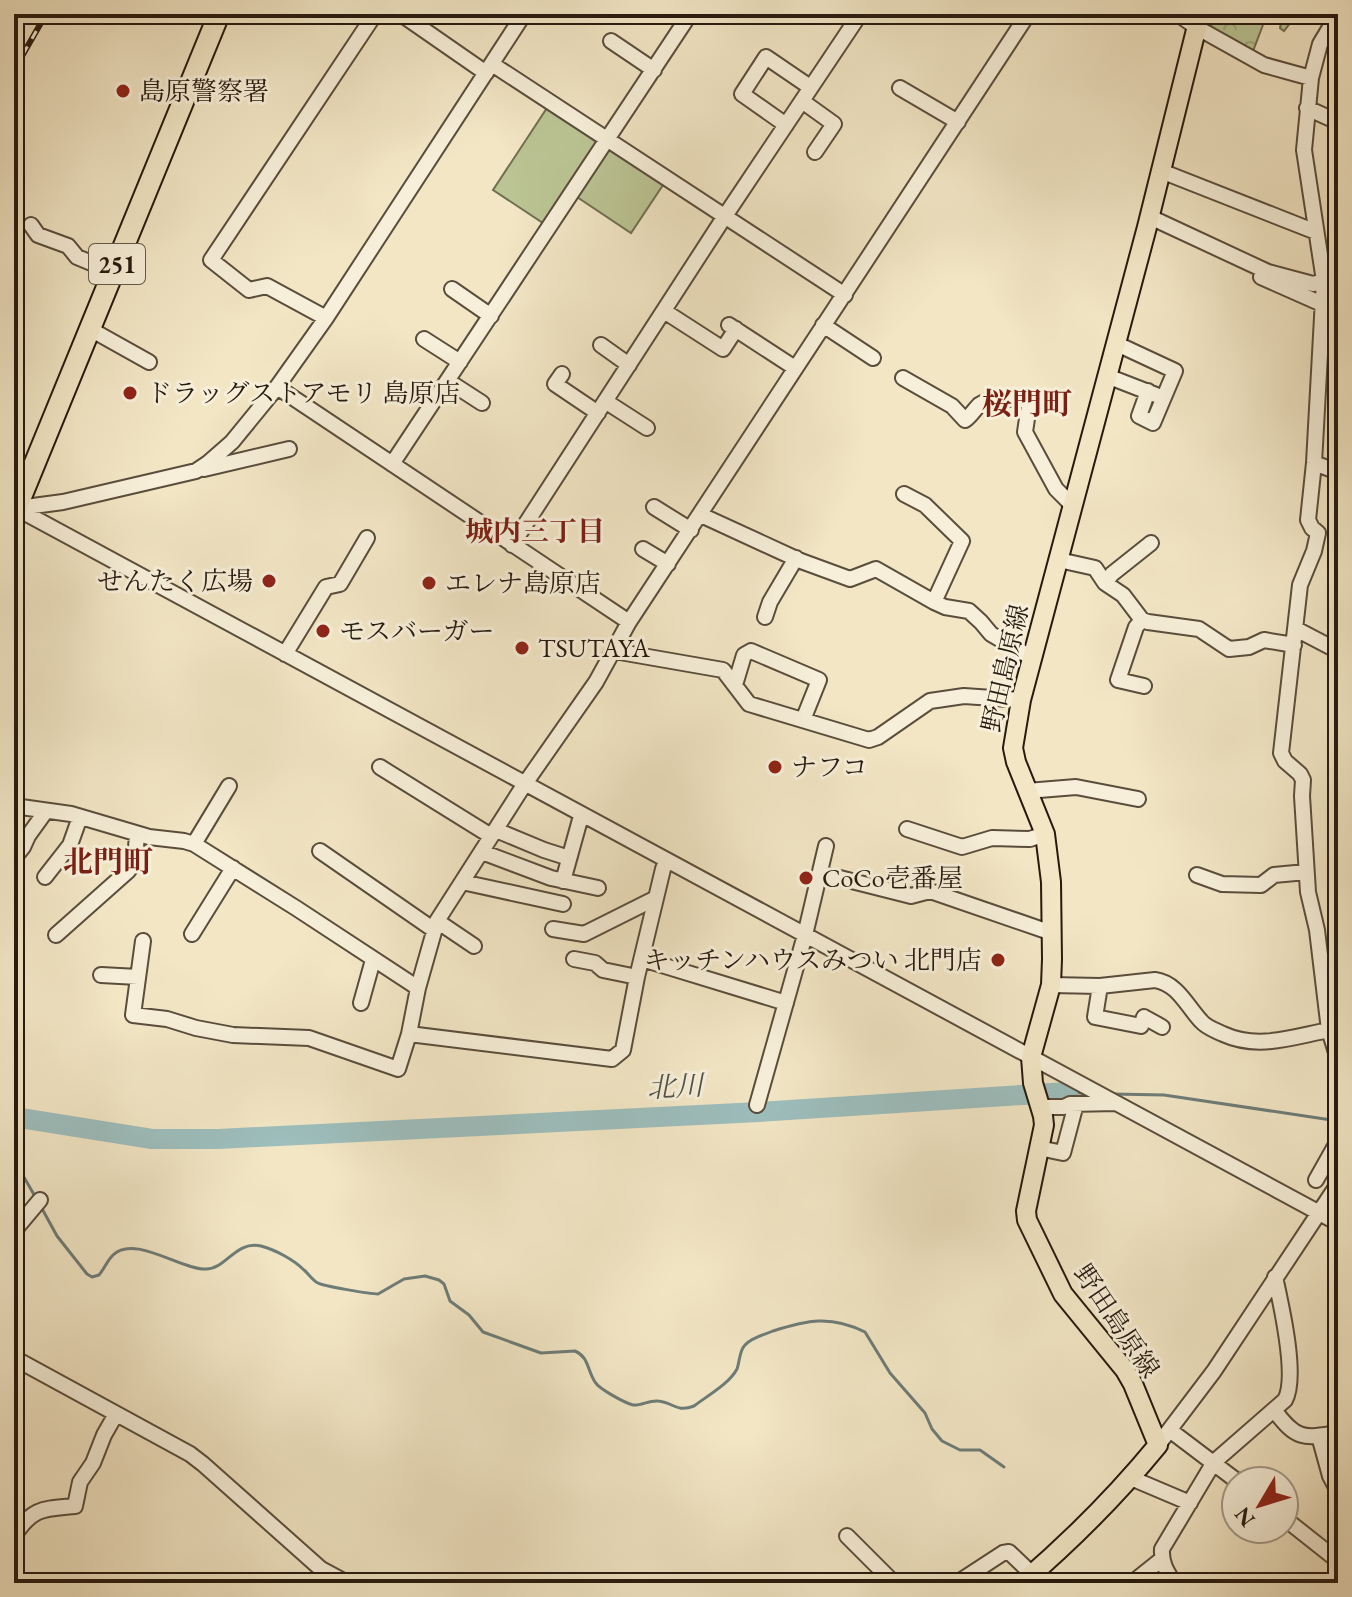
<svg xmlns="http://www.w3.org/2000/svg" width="1352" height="1597" viewBox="0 0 1352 1597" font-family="'EB Garamond','Noto Serif JP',serif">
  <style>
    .grass { fill: #bbc494; stroke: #716f52; stroke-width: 2 }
    .forest { fill: url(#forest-crowns); stroke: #716f52; stroke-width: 2 }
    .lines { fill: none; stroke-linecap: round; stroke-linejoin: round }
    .stream { stroke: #6e7c77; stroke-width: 3 }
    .river { stroke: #9dbebd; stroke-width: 20 }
    .minor-casing { stroke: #5a4d3c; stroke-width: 18 }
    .major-casing { stroke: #271a0f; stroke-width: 22 }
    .highway-casing { stroke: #271a0f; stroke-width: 24 }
    .minor { stroke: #f7efd9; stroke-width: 14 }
    .major { stroke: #f2e6c5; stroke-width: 18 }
    .highway { stroke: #f2e6c5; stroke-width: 20 }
    .rail-casing { stroke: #271a0f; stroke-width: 6 }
    .rail { stroke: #f7efd9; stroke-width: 3; stroke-dasharray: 9; stroke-linecap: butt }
    .poi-dot { fill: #8f2418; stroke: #f7efd9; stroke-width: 3 }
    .labels { text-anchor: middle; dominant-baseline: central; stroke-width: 6; stroke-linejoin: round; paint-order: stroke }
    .shield { fill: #f7efd9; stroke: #655a4c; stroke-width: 2 }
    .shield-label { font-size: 24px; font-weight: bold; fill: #271a0f }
    .poi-label { font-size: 26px; fill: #271a0f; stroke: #f7efd9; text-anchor: start }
    .street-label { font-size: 26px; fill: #271a0f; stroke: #f7efd9 }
    .neighbourhood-label { font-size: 28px; font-weight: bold; fill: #7a1f14; stroke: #f7efd9 }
    .water-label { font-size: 28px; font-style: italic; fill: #50534c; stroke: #f7efd9 }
    .quarter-label { font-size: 30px; font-weight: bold; fill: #7a1f14; stroke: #f7efd9 }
  </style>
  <defs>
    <pattern id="forest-crowns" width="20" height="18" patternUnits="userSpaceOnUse" patternTransform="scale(2)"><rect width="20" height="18" fill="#bbc494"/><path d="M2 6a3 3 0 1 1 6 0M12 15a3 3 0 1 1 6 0" fill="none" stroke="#a1a87e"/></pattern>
  </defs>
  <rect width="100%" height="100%" fill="#f2e6c5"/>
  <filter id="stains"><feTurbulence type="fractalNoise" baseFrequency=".0025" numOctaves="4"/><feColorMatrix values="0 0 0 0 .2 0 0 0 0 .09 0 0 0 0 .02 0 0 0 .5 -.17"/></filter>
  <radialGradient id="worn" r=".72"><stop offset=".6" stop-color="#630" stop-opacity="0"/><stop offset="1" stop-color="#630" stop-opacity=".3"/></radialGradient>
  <path class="grass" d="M 547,108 L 600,143 L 546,225 L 493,190 Z
    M 608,149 L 663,185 L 631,233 L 577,197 Z"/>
  <path class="forest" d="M 1206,14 L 1297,14 L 1284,31 L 1280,28 L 1281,23 L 1266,17 L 1253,51 C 1235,42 1209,35 1206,14 Z"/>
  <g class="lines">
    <path class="stream" d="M 1068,1092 L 1084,1093
      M 1112,1094 L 1164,1095 L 1338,1121
      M 14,1160 L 36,1198
      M 40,1205 L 57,1236 L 87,1274 L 92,1277 L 99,1275 C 104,1269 107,1261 113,1255 C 134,1234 181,1270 206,1269 C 226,1269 236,1240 261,1246 C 276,1250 294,1260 304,1270 C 309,1274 312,1280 318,1283 C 322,1286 371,1294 378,1294 L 404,1279 L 425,1276 L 439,1280 L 444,1284 L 450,1301 L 469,1315 L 483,1332 L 541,1353 L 575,1351 C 589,1357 587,1370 595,1382 C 599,1389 625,1403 633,1405 C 641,1406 649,1400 658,1401 C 673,1402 676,1413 694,1406 C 707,1396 729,1384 737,1369 C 740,1361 739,1351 745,1345 C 752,1337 764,1335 773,1331 C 807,1320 831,1315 865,1332 L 890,1373 L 925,1413 L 932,1429 L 942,1441 L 960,1450 L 980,1450 L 1004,1467"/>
    <path class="river" d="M 14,1117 L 152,1139 L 218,1139 L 759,1112 L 1068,1092"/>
    <g class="minor-casing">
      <path id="minor" d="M 401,14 L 486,73
        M 1178,14 L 1196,27 L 1264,65 L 1311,78
        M 1338,14 L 1320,44 L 1311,78 L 1304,150 L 1324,281 L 1314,463 L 1308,520 L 1312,528 L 1318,533 L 1314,551 L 1300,585 L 1281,753 L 1285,761 L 1300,774 L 1303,780 L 1302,796 L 1308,892 L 1317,930 L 1329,1030 L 1338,1059
        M 611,41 L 654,70
        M 492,64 L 845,295
        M 900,88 L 958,122
        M 802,101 L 834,124 L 815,152
        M 1307,108 L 1338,122
        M 786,125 L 742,94 L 766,57 L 810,87
        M 1161,171 L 1316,232
        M 1150,217 L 1268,272 L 1313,284 L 1324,281 L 1338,285
        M 31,225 L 38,235 L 68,246 L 77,257 L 113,272
        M 1261,277 L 1322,304
        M 452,289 L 491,316
        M 664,311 L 723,349 L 736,329
        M 326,318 L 267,286 L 249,290 L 211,260 L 375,14
        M 729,325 L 795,368
        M 823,325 L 873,358
        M 90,329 L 149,362
        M 424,339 L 460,362
        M 1117,344 L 1175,371 L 1153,423 L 1139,416 L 1148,391
        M 601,345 L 629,365
        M 562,374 L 555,384 L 598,413
        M 1107,376 L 1156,395
        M 903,378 L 952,406 L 965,420 C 971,416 974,410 979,405 C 992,396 1012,398 1027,401 L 1029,405 L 1025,432 L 1056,489 L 1073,506
        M 448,381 L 482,403
        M 277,387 L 629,622
        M 605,401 L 647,428
        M 1314,463 L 1338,472
        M 392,464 L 690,14
        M 204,469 L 289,449
        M 904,494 L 925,505 L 962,541 L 934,602
        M 14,507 L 1338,1223
        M 654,507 L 691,530
        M 18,508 L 63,502 L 196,471 L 208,463 L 232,442 L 277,387 L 326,318 L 524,14
        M 701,515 L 801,561 L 850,579 L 876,569 L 934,602 L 945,607 L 969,611 L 981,622 L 991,634 L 1032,658
        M 512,545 L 725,216 L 860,14
        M 643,549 L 668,564
        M 1059,560 L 1095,568 L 1105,583 L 1123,595 L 1142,620 L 1148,622 L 1199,629 L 1229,649 L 1249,647 L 1264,640 L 1294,645
        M 1105,583 L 1112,574 L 1151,543
        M 765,617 L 770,602 L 796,558
        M 1142,620 L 1136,627 L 1118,680 L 1144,686
        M 1296,629 L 1338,651
        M 614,651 L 723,670 L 749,704 L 869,740 L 878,737 L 930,701 L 964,696 L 1021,700
        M 285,654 L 326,587 L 340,584 L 367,538
        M 735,685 L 744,655 L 751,651 L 819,680 L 803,720
        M 380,767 L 491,836
        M 1027,791 L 1076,787 L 1138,799
        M 14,806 L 71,814 L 149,837 L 184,841 L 194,844 L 296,908 L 418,988
        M 907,829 L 962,847 L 992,838 L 1030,839 L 1045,834
        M 496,830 L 544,850 L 569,858
        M 194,844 L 229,786
        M 320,851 L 434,930
        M 482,852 L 551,878 L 598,888
        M 14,858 L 23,847 L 28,836 L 46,811
        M 820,873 L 911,896 L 930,891 L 1052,933
        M 1197,875 L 1222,884 L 1261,885 L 1274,875 L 1306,872
        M 45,877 L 70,845 L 80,817
        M 563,881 L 581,816
        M 462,882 L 563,904
        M 437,921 L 474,946
        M 553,929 L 584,934 L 656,898
        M 192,934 L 233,868
        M 56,935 L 128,871 L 135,861 L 137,834
        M 143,941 L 133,1015 L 167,1019 L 196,1028 L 233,1035 L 309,1038 L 398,1069 L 409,1034 L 418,988 L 437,921 L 524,785 L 596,682 L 629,622 L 1028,14
        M 574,959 L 595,963 L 603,970 L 637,977
        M 642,959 L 786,1003
        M 101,975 L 138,977
        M 1051,985 L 1100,986 L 1155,980 C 1177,983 1187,1006 1201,1021 C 1207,1028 1215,1030 1223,1034 C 1258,1050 1292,1037 1329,1030
        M 1100,986 L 1095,1017 L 1141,1026 L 1144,1017 L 1162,1027
        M 361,1003 L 373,960
        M 409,1034 L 612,1059 L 623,1050 L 637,977 L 663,869 L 666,861
        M 757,1105 L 805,935 L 826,846
        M 1041,1107 L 1064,1107 L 1070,1104 L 1116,1103
        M 1039,1148 L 1063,1153 L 1076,1104
        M 1316,1180 L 1338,1141
        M 14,1231 L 40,1200
        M 14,1358 L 190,1454 L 203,1464 L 321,1569 L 347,1583
        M 1274,1410 C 1296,1439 1302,1439 1338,1433
        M 1171,1431 L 1237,1481
        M 1319,1436 L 1330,1476 L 1338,1491
        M 1158,1445 L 1214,1371 L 1338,1184
        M 1131,1478 L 1190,1503
        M 1284,1518 L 1332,1556 L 1338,1550
        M 14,1536 C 33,1507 43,1509 75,1506 L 80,1482 L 93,1463 L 104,1435 L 116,1414
        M 847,1536 L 894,1583
        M 14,1558 L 17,1583
        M 957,1583 L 1003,1553 L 1009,1552 L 1032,1574
        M 1132,1583 L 1162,1559
        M 1174,1583 C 1167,1572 1161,1563 1162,1549 L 1214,1462 L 1285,1400 C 1298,1377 1281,1304 1275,1277"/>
    </g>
    <g class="major-casing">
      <path id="major" d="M 1022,1583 C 1071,1541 1117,1495 1158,1445 L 1133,1384 L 1125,1370 L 1063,1294 L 1027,1220 L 1026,1211 L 1044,1125 L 1043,1116 L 1033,1083 L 1031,1057 L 1051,985 L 1052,959 L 1051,882 L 1045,834 L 1016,762 L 1013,748 L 1021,700 L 1147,227 L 1200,14"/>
    </g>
    <g class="highway-casing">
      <path id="highway" d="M 14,514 L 219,14"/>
    </g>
    <use href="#minor" class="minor"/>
    <use href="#major" class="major"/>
    <use href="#highway" class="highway"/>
    <g class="rail-casing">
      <path id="rail" d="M 14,70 L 46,14"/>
    </g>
    <use href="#rail" class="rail"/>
  </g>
  <g class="poi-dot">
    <circle cx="123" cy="91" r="8"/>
    <circle cx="130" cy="393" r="8"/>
    <circle cx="269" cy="581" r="8"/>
    <circle cx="429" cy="583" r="8"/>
    <circle cx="323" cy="631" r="8"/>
    <circle cx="522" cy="648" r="8"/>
    <circle cx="775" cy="767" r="8"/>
    <circle cx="806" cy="878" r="8"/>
    <circle cx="998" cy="960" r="8"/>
  </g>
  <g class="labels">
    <rect class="shield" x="89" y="244" width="56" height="40" rx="6"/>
    <g class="shield-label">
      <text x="117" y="264">251</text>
    </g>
    <g class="poi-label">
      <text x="139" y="91">島原警察署</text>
      <text x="146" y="393">ドラッグストアモリ 島原店</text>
      <text x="253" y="581" text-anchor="end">せんたく広場</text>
      <text x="445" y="583">エレナ島原店</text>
      <text x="339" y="631">モスバーガー</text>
      <text x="538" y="648">TSUTAYA</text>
      <text x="791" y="767">ナフコ</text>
      <text x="822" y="878">CoCo壱番屋</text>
      <text x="982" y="960" text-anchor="end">キッチンハウスみつい 北門店</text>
    </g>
    <g class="street-label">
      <text transform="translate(1005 668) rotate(-77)">野田島原線</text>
      <text transform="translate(1117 1321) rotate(56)">野田島原線</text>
    </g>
    <g class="neighbourhood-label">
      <text x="535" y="531">城内三丁目</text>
    </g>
    <g class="water-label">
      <text transform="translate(675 1086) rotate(-3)">北川</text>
    </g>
    <g class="quarter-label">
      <text x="1027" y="403">桜門町</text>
      <text x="108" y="861">北門町</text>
    </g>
  </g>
  <rect width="1352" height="1597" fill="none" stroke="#f2e6c5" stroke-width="48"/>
  <rect x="16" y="16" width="1320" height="1565" fill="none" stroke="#271a0f" stroke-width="4"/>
  <rect x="24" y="24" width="1304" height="1549" fill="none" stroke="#271a0f" stroke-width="2"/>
  <g transform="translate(1260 1505) rotate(232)"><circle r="38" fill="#f7efd9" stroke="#a49a88" stroke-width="2"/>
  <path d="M0-6L14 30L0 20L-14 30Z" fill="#8f2418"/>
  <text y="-12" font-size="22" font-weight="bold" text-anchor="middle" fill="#271a0f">N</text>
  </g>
  <rect width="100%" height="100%" filter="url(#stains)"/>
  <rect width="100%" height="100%" fill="url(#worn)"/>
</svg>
